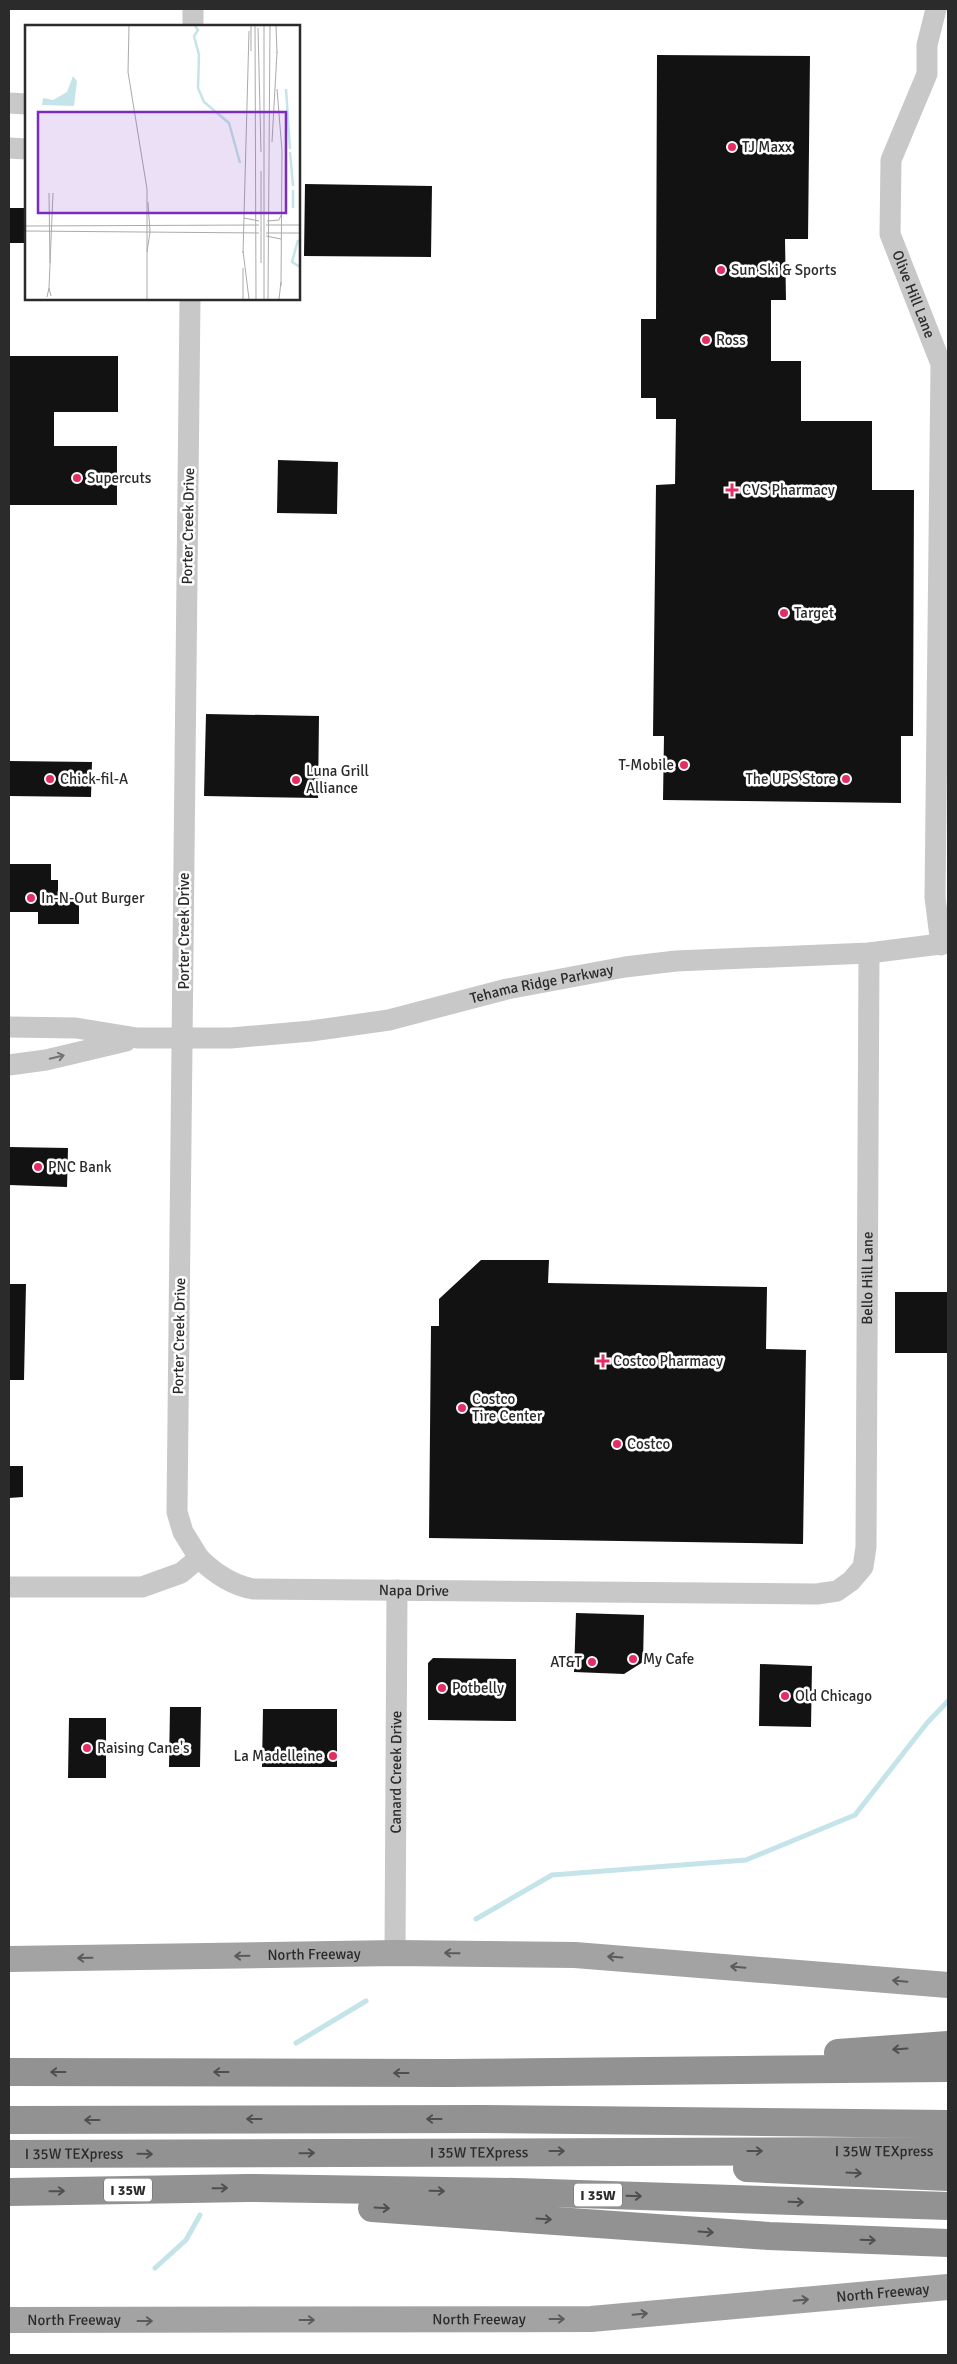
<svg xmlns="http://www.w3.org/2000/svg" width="957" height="2364" viewBox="0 0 957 2364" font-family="Signika,sans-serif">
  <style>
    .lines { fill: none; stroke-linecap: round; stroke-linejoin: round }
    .stream { stroke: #c4e4ea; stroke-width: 5 }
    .building { fill: #121212 }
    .minor { stroke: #c8c8c8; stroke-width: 21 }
    .major { stroke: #a3a3a3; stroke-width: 26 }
    .highway { stroke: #929292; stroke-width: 28 }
    .oneway { stroke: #727272 }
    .oneway2 { stroke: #5b5b5b }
    .oneway3 { stroke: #4f4f4f }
    .poi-dot { fill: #e32d64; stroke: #fff; stroke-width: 2 }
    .labels { text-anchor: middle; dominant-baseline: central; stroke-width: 5; stroke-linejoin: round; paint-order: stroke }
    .shield { fill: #fff; stroke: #6b6b6b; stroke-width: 1 }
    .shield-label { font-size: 14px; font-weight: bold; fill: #2b2b2b }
    .poi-label { font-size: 15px; fill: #2b2b2b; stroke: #fff; text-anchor: start }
    .street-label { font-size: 15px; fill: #2b2b2b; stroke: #fff }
    .inset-river { fill: none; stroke: #c4e4ea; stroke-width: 2.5 }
    .inset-road { fill: none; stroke: #aaa; stroke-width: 1 }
    .view { fill: #7b2cbf; fill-opacity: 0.15; stroke: #7b2cbf; stroke-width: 2.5 }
    .inset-edge { fill: none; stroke: #2b2b2b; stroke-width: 2.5 }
  </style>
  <rect width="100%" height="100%" fill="#fff"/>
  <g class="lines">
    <path class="stream" d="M 476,1919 L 552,1875 L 746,1860 L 855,1815 L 927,1723 L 948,1701
      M 296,2043 L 366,2001
      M 155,2268 L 186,2240 L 200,2215"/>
  </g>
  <path class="building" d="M 657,55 L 810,56 L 808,239 L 785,239 L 786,300 L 771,300 L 771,361 L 801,361 L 801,421 L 872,421 L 872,490 L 914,490 L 913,736 L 901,736 L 901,803 L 663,800 L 664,736 L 653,736 L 656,485 L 675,484 L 676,419 L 656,419 L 656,398 L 641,398 L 641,319 L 656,319 Z
    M 305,184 L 432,186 L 431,257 L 304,256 Z
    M 9,208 L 26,208 L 26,243 L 9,243 Z
    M 9,356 L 118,356 L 118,412 L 54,412 L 54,446 L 117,446 L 117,505 L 9,505 Z
    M 278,460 L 338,462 L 337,514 L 277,513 Z
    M 206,714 L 319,716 L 318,798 L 204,796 Z
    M 9,761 L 92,762 L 91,797 L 9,796 Z
    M 9,864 L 51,864 L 51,880 L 58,880 L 58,901 L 79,901 L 79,924 L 38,924 L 38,912 L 9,912 Z
    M 9,1147 L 68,1148 L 67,1187 L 9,1185 Z
    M 481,1260 L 549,1260 L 548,1283 L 767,1287 L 766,1349 L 806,1350 L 803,1544 L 429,1538 L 431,1326 L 439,1326 L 439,1299 Z
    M 9,1284 L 26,1284 L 24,1380 L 9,1380 Z
    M 895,1292 L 948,1292 L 948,1353 L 895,1353 Z
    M 9,1466 L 23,1466 L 23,1497 L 9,1498 Z
    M 576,1613 L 644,1615 L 643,1662 L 624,1674 L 574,1672 Z
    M 433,1658 L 516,1659 L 516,1721 L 428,1720 L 428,1663 Z
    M 760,1664 L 812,1666 L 811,1727 L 759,1726 Z
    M 170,1707 L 201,1707 L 200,1767 L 169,1767 Z
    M 263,1709 L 337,1709 L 337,1767 L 262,1767 Z
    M 69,1718 L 106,1718 L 106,1778 L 68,1778 Z"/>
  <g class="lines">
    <g class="minor">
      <path id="s1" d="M 936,9 L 927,45 L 927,74 L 891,160 L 890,234 L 941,364 L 935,897 L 941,945"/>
      <path d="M 193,26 L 193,9"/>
      <path d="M 9,103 L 26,104"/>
      <path d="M 9,148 L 26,149"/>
      <path d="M 190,299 L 177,1512 L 183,1532 L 199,1558"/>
      <path id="s2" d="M 9,1027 L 76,1028 L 137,1038 L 231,1038 L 311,1031 L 389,1020 L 507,989 L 625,967 L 676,961 L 869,953 L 948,943"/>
      <path d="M 9,1065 L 46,1060 L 126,1041"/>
      <path id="s3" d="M 9,1587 L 142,1587 L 181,1573 L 199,1558 C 214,1573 232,1585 253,1589 L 817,1594 L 837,1591 L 851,1581 L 863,1567 L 866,1547 L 869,953"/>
      <path id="s4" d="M 395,1953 L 397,1590"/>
    </g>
    <g class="major">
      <path id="s5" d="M 9,1959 L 395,1953 L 575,1955 L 948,1985"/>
      <path id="s6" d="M 9,2320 L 591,2319 L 948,2287"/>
    </g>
    <g class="highway">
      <path d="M 838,2053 L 948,2045"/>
      <path d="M 9,2072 L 450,2073 L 948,2068"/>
      <path d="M 9,2120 L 483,2119 L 948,2124"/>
      <path id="s7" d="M 9,2154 L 948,2151"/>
      <path d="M 747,2168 L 948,2177"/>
      <path d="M 9,2192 L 248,2188 L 517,2192 L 948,2206"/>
      <path d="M 372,2208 L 769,2236 L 948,2243"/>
    </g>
  </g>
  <defs><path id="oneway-shaft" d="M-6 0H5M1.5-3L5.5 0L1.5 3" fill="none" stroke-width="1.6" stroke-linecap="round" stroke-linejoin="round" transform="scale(1.25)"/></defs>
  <use class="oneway" href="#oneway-shaft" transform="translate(57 1057) rotate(-14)"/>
  <g class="oneway2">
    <use href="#oneway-shaft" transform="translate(452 1953) rotate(-179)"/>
    <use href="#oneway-shaft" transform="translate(242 1956) rotate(179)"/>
    <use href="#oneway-shaft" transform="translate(615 1957) rotate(-176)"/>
    <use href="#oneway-shaft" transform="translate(85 1958) rotate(179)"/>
    <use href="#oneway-shaft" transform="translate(738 1967) rotate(-175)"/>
    <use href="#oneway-shaft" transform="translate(900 1981) rotate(-175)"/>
    <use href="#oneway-shaft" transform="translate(801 2300) rotate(-5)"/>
    <use href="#oneway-shaft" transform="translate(640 2314) rotate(-5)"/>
    <use href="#oneway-shaft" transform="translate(557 2319)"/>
    <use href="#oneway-shaft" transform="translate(307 2320)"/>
    <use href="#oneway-shaft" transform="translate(145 2321)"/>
  </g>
  <g class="oneway3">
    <use href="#oneway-shaft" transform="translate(900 2049) rotate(176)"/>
    <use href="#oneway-shaft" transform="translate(58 2072) rotate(-180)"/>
    <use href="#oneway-shaft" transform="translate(221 2072) rotate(-180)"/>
    <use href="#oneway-shaft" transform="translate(401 2073) rotate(-180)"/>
    <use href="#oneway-shaft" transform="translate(254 2119) rotate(180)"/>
    <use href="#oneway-shaft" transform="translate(434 2119) rotate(180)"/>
    <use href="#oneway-shaft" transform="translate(92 2120) rotate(180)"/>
    <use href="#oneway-shaft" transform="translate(557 2151)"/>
    <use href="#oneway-shaft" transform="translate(755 2151)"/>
    <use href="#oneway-shaft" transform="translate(307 2153) rotate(-1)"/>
    <use href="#oneway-shaft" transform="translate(145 2154) rotate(1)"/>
    <use href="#oneway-shaft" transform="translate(854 2173) rotate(3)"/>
    <use href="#oneway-shaft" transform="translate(220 2188) rotate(-1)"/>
    <use href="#oneway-shaft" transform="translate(57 2191) rotate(-1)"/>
    <use href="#oneway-shaft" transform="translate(437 2191) rotate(1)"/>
    <use href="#oneway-shaft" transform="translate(634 2196) rotate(2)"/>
    <use href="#oneway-shaft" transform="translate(796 2202) rotate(2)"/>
    <use href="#oneway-shaft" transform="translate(382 2208) rotate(3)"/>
    <use href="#oneway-shaft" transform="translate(544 2219) rotate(4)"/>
    <use href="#oneway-shaft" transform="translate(706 2232) rotate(4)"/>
    <use href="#oneway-shaft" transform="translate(868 2240) rotate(2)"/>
  </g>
  <g class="poi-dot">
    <circle cx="732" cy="147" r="5"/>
    <circle cx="721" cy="270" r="5"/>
    <circle cx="706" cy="340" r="5"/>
    <circle cx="77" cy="478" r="5"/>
    <path d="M729.5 482.5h5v5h5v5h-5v5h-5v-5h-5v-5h5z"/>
    <circle cx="784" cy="613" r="5"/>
    <circle cx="684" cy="765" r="5"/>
    <circle cx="50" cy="779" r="5"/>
    <circle cx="846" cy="779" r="5"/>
    <circle cx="296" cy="780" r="5"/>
    <circle cx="31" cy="898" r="5"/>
    <circle cx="38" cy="1167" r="5"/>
    <path d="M600.5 1353.5h5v5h5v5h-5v5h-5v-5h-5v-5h5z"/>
    <circle cx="462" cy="1408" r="5"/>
    <circle cx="617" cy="1444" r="5"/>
    <circle cx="633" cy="1659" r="5"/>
    <circle cx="592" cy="1662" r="5"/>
    <circle cx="442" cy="1688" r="5"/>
    <circle cx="785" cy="1696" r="5"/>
    <circle cx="87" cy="1748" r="5"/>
    <circle cx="333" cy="1756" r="5"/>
  </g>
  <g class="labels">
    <g class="shield">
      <rect x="104" y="2178.5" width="48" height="23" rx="4"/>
      <rect x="574" y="2183.5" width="48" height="23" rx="4"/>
    </g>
    <g class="shield-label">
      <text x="128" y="2190">I 35W</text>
      <text x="598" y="2195">I 35W</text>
    </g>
    <g class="poi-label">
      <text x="742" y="147">TJ Maxx</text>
      <text x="731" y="270">Sun Ski &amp; Sports</text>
      <text x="716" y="340">Ross</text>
      <text x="87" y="478">Supercuts</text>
      <text x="742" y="490">CVS Pharmacy</text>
      <text x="794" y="613">Target</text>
      <text x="674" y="765" text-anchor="end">T-Mobile</text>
      <text x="306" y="771">Luna Grill<tspan x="306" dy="17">Alliance</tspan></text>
      <text x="60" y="779">Chick-fil-A</text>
      <text x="836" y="779" text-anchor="end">The UPS Store</text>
      <text x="41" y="898">In-N-Out Burger</text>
      <text x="48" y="1167">PNC Bank</text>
      <text x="613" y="1361">Costco Pharmacy</text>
      <text x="472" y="1399">Costco<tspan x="472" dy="17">Tire Center</tspan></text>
      <text x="627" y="1444">Costco</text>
      <text x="643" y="1659">My Cafe</text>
      <text x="582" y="1662" text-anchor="end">AT&amp;T</text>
      <text x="452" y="1688">Potbelly</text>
      <text x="795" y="1696">Old Chicago</text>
      <text x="97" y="1748">Raising Cane's</text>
      <text x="323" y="1756" text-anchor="end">La Madelleine</text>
    </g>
    <g class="street-label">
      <text stroke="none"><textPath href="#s1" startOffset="298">Olive Hill Lane</textPath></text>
      <text transform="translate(188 526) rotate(-89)">Porter Creek Drive</text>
      <text transform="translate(184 931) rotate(-90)">Porter Creek Drive</text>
      <text stroke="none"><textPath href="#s2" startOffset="539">Tehama Ridge Parkway</textPath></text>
      <text stroke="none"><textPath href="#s3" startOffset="1170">Bello Hill Lane</textPath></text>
      <text transform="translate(179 1336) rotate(-89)">Porter Creek Drive</text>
      <text stroke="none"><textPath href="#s3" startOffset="422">Napa Drive</textPath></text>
      <text stroke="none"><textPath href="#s4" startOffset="181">Canard Creek Drive</textPath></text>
      <text stroke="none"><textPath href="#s5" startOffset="305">North Freeway</textPath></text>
      <text stroke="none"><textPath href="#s7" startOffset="875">I 35W TEXpress</textPath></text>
      <text stroke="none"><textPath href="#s7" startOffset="470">I 35W TEXpress</textPath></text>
      <text stroke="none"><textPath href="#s7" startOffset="65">I 35W TEXpress</textPath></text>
      <text stroke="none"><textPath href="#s6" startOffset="875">North Freeway</textPath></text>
      <text stroke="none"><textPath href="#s6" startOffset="470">North Freeway</textPath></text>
      <text stroke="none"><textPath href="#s6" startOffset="65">North Freeway</textPath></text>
    </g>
  </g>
  <g transform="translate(25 25)">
    <rect width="275" height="275" fill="#fff"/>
    <path d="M 48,51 L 52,56 L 49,81 L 17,80 L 18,73 L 28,75 L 42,67 Z" fill="#c4e4ea"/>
    <path class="inset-river" d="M 170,1 L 173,5 L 169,11 L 174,30 L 173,63 L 179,77 L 204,98 L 215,138M 261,64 L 265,124M 265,127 L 268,161M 268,183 L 268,165M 273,215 L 267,237 L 275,242"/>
    <path class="inset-road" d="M 104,1 L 103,47 L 122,164 L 122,274M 226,1 L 226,26M 230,1 L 231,274M 251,1 L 252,28M 233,3 L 236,127M 252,64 L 257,126 L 256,261M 247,117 L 252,27M 236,146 L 236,238M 24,168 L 25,238M 219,193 L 234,196M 242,196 L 254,195 L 256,190M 241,200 L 275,200M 0,201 L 234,200M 0,206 L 234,208M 241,208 L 275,208M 241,211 L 256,214M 218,226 L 224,274M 122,227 L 125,207 L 123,177M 218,228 L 224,6M 24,263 L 28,168M 22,272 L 24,263 L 26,271M 218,274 L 218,243M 239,274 L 239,1M 243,274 L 245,1M 254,274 L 256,257"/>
    <path class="view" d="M 13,87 L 261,87 L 261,188 L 13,188 Z"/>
    <rect width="275" height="275" class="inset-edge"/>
  </g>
  <rect width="957" height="2364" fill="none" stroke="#2b2b2b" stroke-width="20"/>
</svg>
